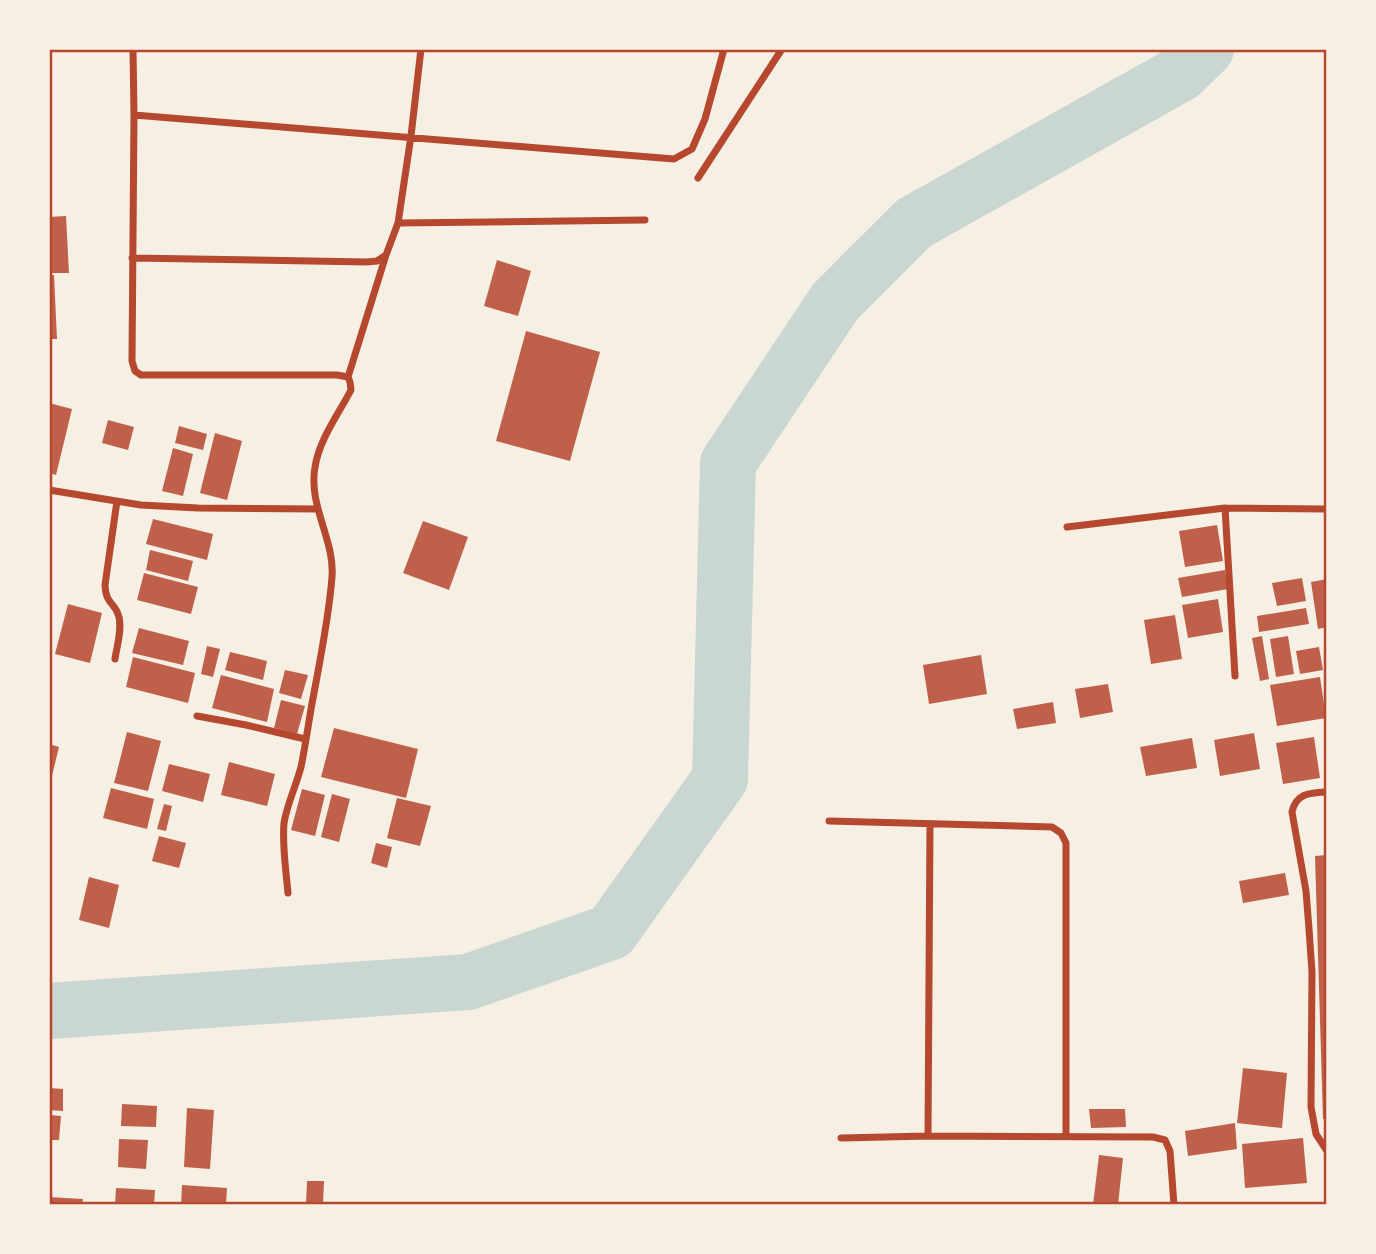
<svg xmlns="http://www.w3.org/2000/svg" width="1376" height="1254" viewBox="0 0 1376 1254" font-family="Overpass,sans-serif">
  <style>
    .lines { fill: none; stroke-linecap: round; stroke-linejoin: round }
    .river { stroke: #c9d6d2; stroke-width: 56 }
    .building { fill: #bf614a }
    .minor { stroke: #b5482f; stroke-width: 7 }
    .neatline { fill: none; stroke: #b5482f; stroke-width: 2.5 }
  </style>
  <rect width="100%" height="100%" fill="#f6efe4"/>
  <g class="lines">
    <path class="river" d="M 49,1011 L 468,982 L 611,932 L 720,779 L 728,463 L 835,302 L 914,223 L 1180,74 L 1206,49"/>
  </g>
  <path class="building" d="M 66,216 L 69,273 L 49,273 L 49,217 Z
    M 497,260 L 531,271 L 518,316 L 484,306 Z
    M 49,275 L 54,275 L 57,339 L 49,339 Z
    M 526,331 L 600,352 L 570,461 L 496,441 Z
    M 49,403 L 72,409 L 56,475 L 49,473 Z
    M 108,420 L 134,427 L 128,450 L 102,443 Z
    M 179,426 L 207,434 L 203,450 L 175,443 Z
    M 215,433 L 242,441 L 227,500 L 200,493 Z
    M 173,448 L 193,454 L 183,496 L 162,491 Z
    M 153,519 L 213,534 L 207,560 L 146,544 Z
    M 423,521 L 468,537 L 449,590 L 403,573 Z
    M 1217,525 L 1223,561 L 1185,567 L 1179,531 Z
    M 150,550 L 193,561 L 188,581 L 146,570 Z
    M 1225,570 L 1228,589 L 1182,597 L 1178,578 Z
    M 144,573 L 198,587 L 191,614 L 137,600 Z
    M 1302,578 L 1306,601 L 1277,606 L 1272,583 Z
    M 1327,579 L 1327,627 L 1318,629 L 1311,582 Z
    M 1218,599 L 1223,632 L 1188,638 L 1182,605 Z
    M 68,604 L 102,613 L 90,663 L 55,654 Z
    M 1306,608 L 1309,624 L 1259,632 L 1257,616 Z
    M 1175,615 L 1182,659 L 1151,664 L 1144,620 Z
    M 139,628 L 189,641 L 183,665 L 132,653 Z
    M 1262,636 L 1269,679 L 1260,681 L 1252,638 Z
    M 1288,636 L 1294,674 L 1276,677 L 1270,639 Z
    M 207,646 L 220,649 L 213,677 L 201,674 Z
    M 1319,647 L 1323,670 L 1300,674 L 1296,651 Z
    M 230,652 L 267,661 L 263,680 L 225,670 Z
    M 981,655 L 987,694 L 929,704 L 923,665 Z
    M 133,657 L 195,673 L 188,703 L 126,687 Z
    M 285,670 L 308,675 L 301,699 L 279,693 Z
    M 221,675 L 274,689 L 267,722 L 212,708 Z
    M 1320,677 L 1326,718 L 1277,726 L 1270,685 Z
    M 1108,684 L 1113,712 L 1080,718 L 1075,689 Z
    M 281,700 L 305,706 L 297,734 L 274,728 Z
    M 1053,702 L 1056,723 L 1017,729 L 1013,709 Z
    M 334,728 L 418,749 L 406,798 L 321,777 Z
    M 127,732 L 161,741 L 148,791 L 114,783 Z
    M 1254,733 L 1260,769 L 1220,776 L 1214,740 Z
    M 1314,737 L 1320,778 L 1283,784 L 1276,743 Z
    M 1192,738 L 1197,768 L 1146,776 L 1140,747 Z
    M 49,744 L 59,747 L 50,784 L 49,784 Z
    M 229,762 L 275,774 L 267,806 L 221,795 Z
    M 169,764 L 210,774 L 203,802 L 162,791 Z
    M 111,788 L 154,799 L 147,829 L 103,818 Z
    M 302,789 L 325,795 L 315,836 L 291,830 Z
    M 332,794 L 350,799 L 339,842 L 321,837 Z
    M 397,798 L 431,806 L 420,846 L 387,838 Z
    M 164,804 L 172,806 L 166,831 L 157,829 Z
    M 159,836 L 186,843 L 179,868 L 152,861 Z
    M 376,843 L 392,847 L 387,868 L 371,863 Z
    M 1327,855 L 1327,1119 L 1323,1119 L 1315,856 Z
    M 1285,873 L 1289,895 L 1243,903 L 1239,881 Z
    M 89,877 L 119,885 L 109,928 L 79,920 Z
    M 1243,1068 L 1287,1073 L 1282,1128 L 1237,1123 Z
    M 49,1088 L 63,1089 L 63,1111 L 49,1110 Z
    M 122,1104 L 157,1106 L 156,1127 L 121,1126 Z
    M 187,1108 L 214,1110 L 210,1169 L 184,1167 Z
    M 1089,1109 L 1125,1109 L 1126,1127 L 1091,1128 Z
    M 49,1115 L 61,1116 L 59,1140 L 49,1140 Z
    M 1235,1123 L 1237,1149 L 1188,1156 L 1185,1131 Z
    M 1303,1138 L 1307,1183 L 1245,1188 L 1242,1144 Z
    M 119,1139 L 148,1140 L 146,1169 L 118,1167 Z
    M 1099,1155 L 1123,1158 L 1118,1205 L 1093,1205 Z
    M 307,1181 L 324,1181 L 323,1205 L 306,1205 Z
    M 182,1185 L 227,1188 L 226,1205 L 181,1205 Z
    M 116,1188 L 155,1190 L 154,1205 L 115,1205 Z
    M 49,1197 L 83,1199 L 82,1205 L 49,1205 Z"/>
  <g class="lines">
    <path class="minor" d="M 133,49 L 134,115 L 132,361 L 135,371 L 141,375 L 337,375 L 348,377 L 350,382 L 351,390 C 338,415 319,440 315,467 C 308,506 335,540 332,577 C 329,616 321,655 314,693 C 309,718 306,743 301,767 C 296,786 287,804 284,823 C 282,846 286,870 288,893
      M 134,115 L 674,159 L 692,149 L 705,119 L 724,49
      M 698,178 L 782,49
      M 398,223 L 645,220
      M 132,258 L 367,262 L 377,261 L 386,255 L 398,223 L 411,136 L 421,49
      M 348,377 L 386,255
      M 49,490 L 141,505 L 198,508 L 318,509
      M 1067,527 L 1225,508
      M 115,659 C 117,645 122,631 119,617 C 115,601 106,606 105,585 L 117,501
      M 1235,676 L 1225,508 L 1327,509
      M 197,716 L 246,725 L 305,739
      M 1327,792 C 1310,793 1296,793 1292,812 L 1306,891 L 1309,929 L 1312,972 L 1311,1107 L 1316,1134 L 1327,1151
      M 829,821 L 1052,827 L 1061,833 L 1066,843 L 1066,1136
      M 928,1136 L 930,824
      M 841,1138 L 928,1136 L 1153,1137 L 1165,1140 L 1170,1151 L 1174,1205"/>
  </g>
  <rect width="1376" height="1254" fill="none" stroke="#f6efe4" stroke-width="102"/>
  <rect x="51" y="51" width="1274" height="1152" class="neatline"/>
</svg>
